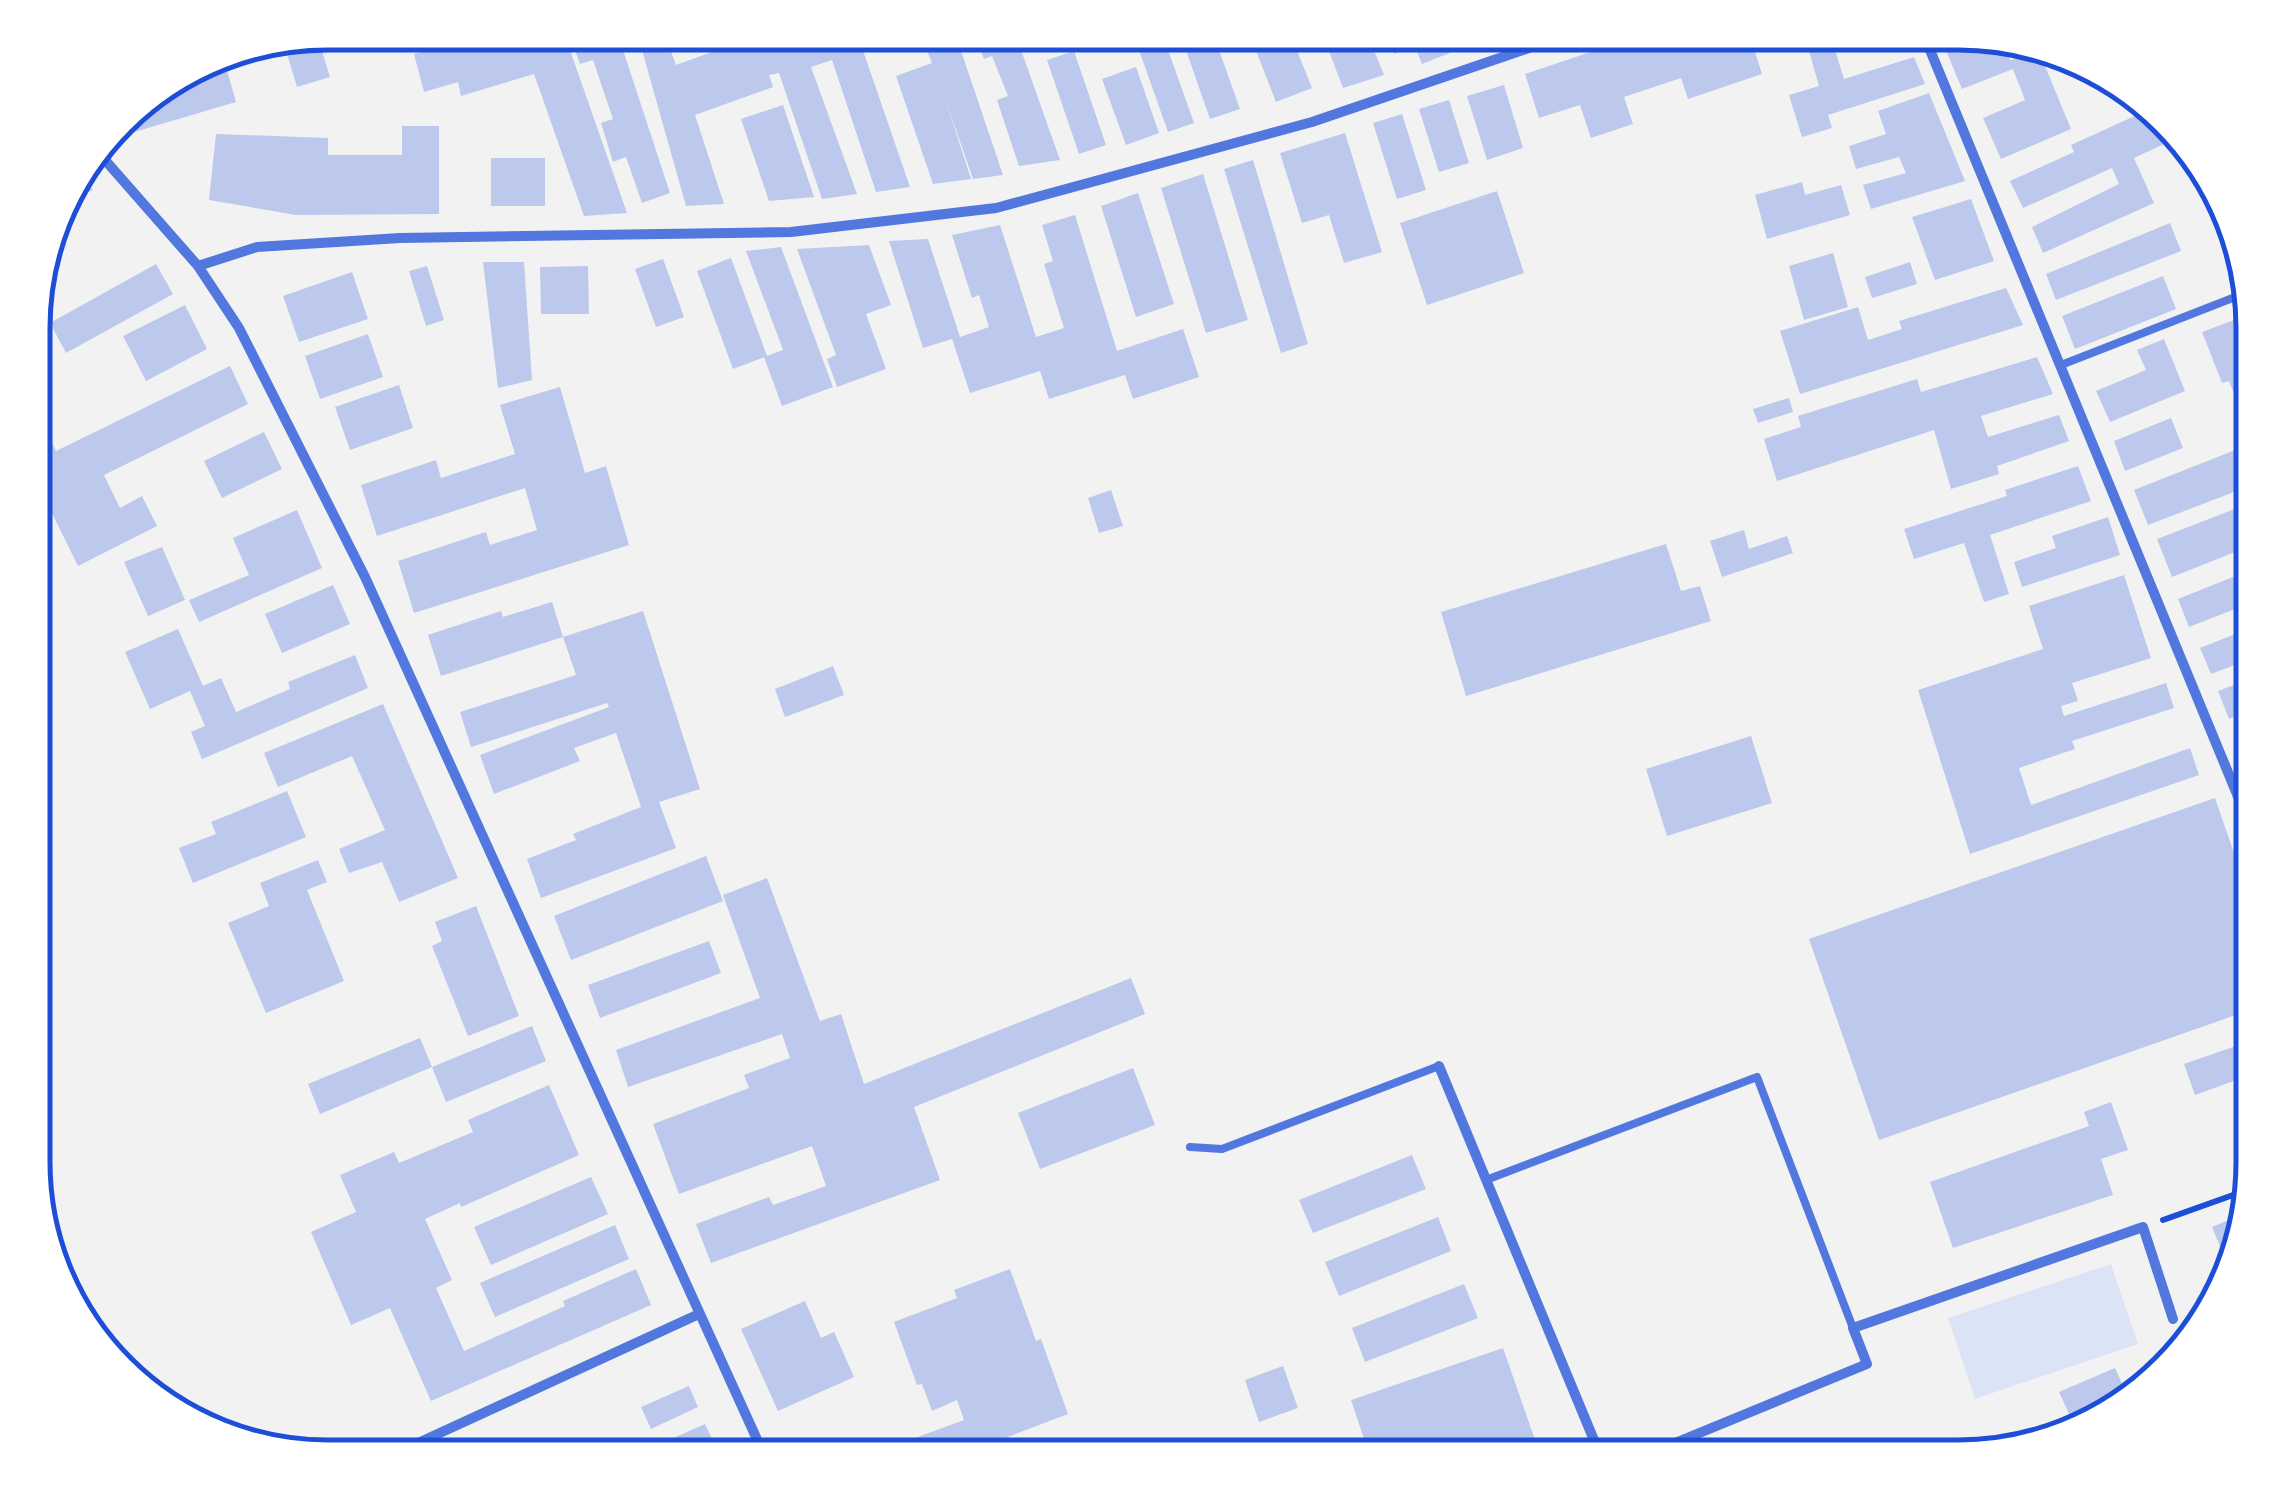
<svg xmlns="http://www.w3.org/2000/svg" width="2286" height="1490" viewBox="0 0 2286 1490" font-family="'Exo 2',sans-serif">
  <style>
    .green { fill: #dbe4f7 }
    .building { fill: #bdc9ec }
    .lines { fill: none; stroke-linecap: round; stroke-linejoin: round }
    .path { stroke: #1d4ed8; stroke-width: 6 }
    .service { stroke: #5277de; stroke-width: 8 }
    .minor { stroke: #5277de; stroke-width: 10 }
    .rim { fill: none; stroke: #1d4ed8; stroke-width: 5 }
  </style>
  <rect width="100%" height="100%" fill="#f2f2f2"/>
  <path class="green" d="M 2111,1264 L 2138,1344 L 1975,1399 L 1948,1318 Z"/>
  <path class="building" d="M 484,33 L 564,33 L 627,213 L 584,216 L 534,74 L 461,96 L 458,82 L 424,92 L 414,54 Z
    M 569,33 L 664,33 L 676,65 L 753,37 L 752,33 L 857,33 L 910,187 L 876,192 L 832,60 L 811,67 L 857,194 L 822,199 L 779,73 L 769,75 L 773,87 L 695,115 L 724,204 L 686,206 L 640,43 L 623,50 L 670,193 L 642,203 L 626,157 L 613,162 L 601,123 L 613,119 L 593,60 L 580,64 Z
    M 920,33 L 955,33 L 1003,175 L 973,179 L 946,101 L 971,179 L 933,184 L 896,76 L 932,63 Z
    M 973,33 L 1057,33 L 1020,47 L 1060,160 L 1019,166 L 997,100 L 1008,96 L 992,56 L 984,59 Z
    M 1133,33 L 1162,33 L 1194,123 L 1168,132 Z
    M 1180,33 L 1213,33 L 1240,109 L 1210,119 Z
    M 1249,33 L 1290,33 L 1312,88 L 1276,102 Z
    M 1322,33 L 1367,33 L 1384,75 L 1343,88 Z
    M 1386,33 L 1445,33 L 1452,52 L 1422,64 L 1415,46 L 1394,54 Z
    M 1461,33 L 1494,33 L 1496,37 L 1467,48 Z
    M 1647,33 L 1822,33 L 1769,51 L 1769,48 L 1755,52 L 1762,74 L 1688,99 L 1681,78 L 1624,97 L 1633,124 L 1591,138 L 1580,105 L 1539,118 L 1525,74 Z
    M 317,35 L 330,77 L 297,87 L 284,44 Z
    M 1975,35 L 2002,40 L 2010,60 L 2038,49 L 2071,129 L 2001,159 L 1983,118 L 2025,100 L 2013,69 L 1962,89 L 1945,48 Z
    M 1831,37 L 1844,79 L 1914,57 L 1925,84 L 1828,115 L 1832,128 L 1802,137 L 1789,95 L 1819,86 L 1807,44 Z
    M 1074,51 L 1106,145 L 1079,154 L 1047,60 Z
    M 222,53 L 236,102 L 114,138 L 111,134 L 133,106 Z
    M 1136,67 L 1159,133 L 1126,145 L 1102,79 Z
    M 1504,85 L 1523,148 L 1487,160 L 1467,96 Z
    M 1929,93 L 1965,181 L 1871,209 L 1863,185 L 1906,173 L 1899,157 L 1856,169 L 1849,146 L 1886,134 L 1878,111 Z
    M 1449,100 L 1469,163 L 1439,172 L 1419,109 Z
    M 783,105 L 814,197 L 769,201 L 741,119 Z
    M 2148,110 L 2175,139 L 2134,158 L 2154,203 L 2043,253 L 2032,227 L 2119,184 L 2112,168 L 2023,208 L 2010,181 L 2074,152 L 2071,145 Z
    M 1402,114 L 1426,190 L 1397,199 L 1373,123 Z
    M 402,126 L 439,126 L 439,214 L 296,215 L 209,200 L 216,134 L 328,138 L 328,155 L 402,155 Z
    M 1345,133 L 1382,252 L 1344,263 L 1329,215 L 1302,223 L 1280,153 Z
    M 491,158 L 545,158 L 545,206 L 491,206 Z
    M 1253,160 L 1308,344 L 1281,353 L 1224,169 Z
    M 1203,174 L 1248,320 L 1206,333 L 1161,188 Z
    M 80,176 L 93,190 L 60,206 L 63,197 Z
    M 1802,182 L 1805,195 L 1841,185 L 1850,215 L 1767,239 L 1755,195 Z
    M 1497,191 L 1524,273 L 1427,305 L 1400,223 Z
    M 1138,193 L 1174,304 L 1136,317 L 1101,206 Z
    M 1971,199 L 1994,261 L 1935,280 L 1912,217 Z
    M 1075,215 L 1117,351 L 1183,329 L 1199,377 L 1133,399 L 1125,375 L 1049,399 L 1040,371 L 970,393 L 952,339 L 923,348 L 889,241 L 928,239 L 960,337 L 989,327 L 979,295 L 972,298 L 952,235 L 1000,225 L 1036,337 L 1064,328 L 1044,264 L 1053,261 L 1042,225 Z
    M 2170,223 L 2181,251 L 2056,300 L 2046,274 Z
    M 869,245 L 891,305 L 866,314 L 886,369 L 837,387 L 827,359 L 836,355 L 797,249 Z
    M 781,247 L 833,387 L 782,406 L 764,357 L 783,350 L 746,251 Z
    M 1833,253 L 1848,307 L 1804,320 L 1789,266 Z
    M 731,258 L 767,356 L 733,369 L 697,271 Z
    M 663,259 L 684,317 L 656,327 L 635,269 Z
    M 483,262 L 524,262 L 532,380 L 498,388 Z
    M 1910,262 L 1917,284 L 1872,298 L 1865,277 Z
    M 156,264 L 173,294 L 66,353 L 50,323 Z
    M 427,266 L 444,320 L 426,326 L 409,271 Z
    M 588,266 L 589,314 L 541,314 L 540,267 Z
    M 352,272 L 368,319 L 299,342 L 283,296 Z
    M 2163,276 L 2176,309 L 2075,349 L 2062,316 Z
    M 2006,288 L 2023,325 L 1800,394 L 1780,331 L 1858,307 L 1868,340 L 1902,329 L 1899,321 Z
    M 185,305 L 207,349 L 146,381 L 123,336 Z
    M 2253,313 L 2253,441 L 2229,381 L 2222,383 L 2202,332 Z
    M 368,334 L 383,377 L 320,399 L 305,356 Z
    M 2164,339 L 2185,391 L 2110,422 L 2096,391 L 2146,370 L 2137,350 Z
    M 2037,357 L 2053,394 L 1981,416 L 1988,437 L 2059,415 L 2069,441 L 1997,466 L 1999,474 L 1951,489 L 1934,430 L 1777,481 L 1764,439 L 1801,427 L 1798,416 L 1917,379 L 1921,392 Z
    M 230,366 L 248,404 L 104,475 L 120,508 L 142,496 L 157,526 L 78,566 L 47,503 L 35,509 L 35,392 L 49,421 L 43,424 L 56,451 Z
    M 399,385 L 413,428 L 350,450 L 335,407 Z
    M 560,387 L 585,473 L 606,466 L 629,545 L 414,613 L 398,561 L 486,532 L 490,545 L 537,530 L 525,488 L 377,536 L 361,485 L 436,460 L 441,478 L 515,454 L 500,405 Z
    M 1789,398 L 1793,412 L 1758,423 L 1753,409 Z
    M 2171,418 L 2183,448 L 2125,471 L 2114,441 Z
    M 264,432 L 282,469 L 222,498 L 204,461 Z
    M 2253,443 L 2253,500 L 2247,487 L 2148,525 L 2134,490 Z
    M 2078,466 L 2091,501 L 1990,535 L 2009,594 L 1984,602 L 1964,543 L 1914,559 L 1904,529 L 2007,496 L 2005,490 Z
    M 1111,490 L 1123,526 L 1099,533 L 1088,498 Z
    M 2253,502 L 2253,545 L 2172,577 L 2157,539 Z
    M 297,510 L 322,568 L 199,622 L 189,600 L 249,575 L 233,538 Z
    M 2108,517 L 2120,555 L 2022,587 L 2014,562 L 2056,548 L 2052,536 Z
    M 1744,530 L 1749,549 L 1787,536 L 1793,553 L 1722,577 L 1710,541 Z
    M 1666,544 L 1681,591 L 1700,586 L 1711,621 L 1466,696 L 1441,612 Z
    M 162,547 L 185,600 L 148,616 L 124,562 Z
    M 2253,569 L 2253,602 L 2189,627 L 2178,599 Z
    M 2124,575 L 2151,658 L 2072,683 L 2078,701 L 2061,706 L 2064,716 L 2166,683 L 2174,708 L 2072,741 L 2075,749 L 2019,768 L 2031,805 L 2190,748 L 2199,775 L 1970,854 L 1918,690 L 2043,649 L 2029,606 Z
    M 333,585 L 350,624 L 282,653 L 265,614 Z
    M 552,602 L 563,637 L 643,611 L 700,789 L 659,802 L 676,848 L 541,898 L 527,859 L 576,840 L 573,834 L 641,807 L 616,733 L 574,748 L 580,761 L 494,794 L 480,755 L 609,707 L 607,703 L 471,747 L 460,712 L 576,675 L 563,637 L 441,676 L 428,635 L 501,611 L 503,617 Z
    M 2253,627 L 2253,658 L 2211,674 L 2200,648 Z
    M 178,629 L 203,686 L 221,678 L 236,712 L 290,689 L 288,682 L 355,655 L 368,688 L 202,759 L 191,732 L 205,726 L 190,691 L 150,709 L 125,652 Z
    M 833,666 L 844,695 L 785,717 L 775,689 Z
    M 2253,678 L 2253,710 L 2229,719 L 2218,691 Z
    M 383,704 L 458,878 L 399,902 L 382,862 L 349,873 L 339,849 L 385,830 L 352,756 L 278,787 L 264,753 Z
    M 1751,736 L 1772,803 L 1667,836 L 1646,769 Z
    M 287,791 L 306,837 L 193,883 L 179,848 L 216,834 L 211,822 Z
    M 2215,798 L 2253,908 L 2253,1009 L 1879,1140 L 1809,939 Z
    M 706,856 L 723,901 L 571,960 L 554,916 Z
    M 318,860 L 327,882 L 307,890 L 344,981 L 266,1013 L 228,923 L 269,906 L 260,883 Z
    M 767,878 L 820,1021 L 841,1014 L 864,1084 L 1131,978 L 1145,1014 L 914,1107 L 940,1180 L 711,1263 L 696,1224 L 769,1197 L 773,1205 L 826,1186 L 812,1146 L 679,1194 L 653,1124 L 749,1088 L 744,1075 L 790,1058 L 782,1034 L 628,1087 L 616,1050 L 760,998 L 723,895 Z
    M 476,906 L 519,1016 L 468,1036 L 432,946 L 442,941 L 435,922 Z
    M 709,941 L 721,973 L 600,1018 L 588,985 Z
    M 532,1026 L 546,1061 L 446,1102 L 432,1067 L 320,1114 L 308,1084 L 420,1038 L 432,1067 Z
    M 2253,1040 L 2253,1074 L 2195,1095 L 2184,1064 Z
    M 1133,1068 L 1155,1125 L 1040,1169 L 1018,1113 Z
    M 549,1085 L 579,1155 L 461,1207 L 460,1203 L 425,1219 L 452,1280 L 436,1288 L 464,1351 L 565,1306 L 563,1301 L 636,1269 L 651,1305 L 431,1401 L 390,1308 L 351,1325 L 311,1232 L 356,1212 L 340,1175 L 394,1152 L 399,1163 L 473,1132 L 468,1120 Z
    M 2111,1102 L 2128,1150 L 2101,1159 L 2113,1195 L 1953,1248 L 1930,1182 L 2089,1126 L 2084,1112 Z
    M 1412,1155 L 1426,1189 L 1313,1233 L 1299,1200 Z
    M 591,1177 L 608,1214 L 491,1265 L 474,1227 Z
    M 2241,1215 L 2226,1261 L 2212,1227 Z
    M 1438,1217 L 1451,1251 L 1339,1296 L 1325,1262 Z
    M 615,1225 L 629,1259 L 495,1317 L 480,1283 Z
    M 1010,1269 L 1036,1341 L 1041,1339 L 1068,1414 L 1005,1438 L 1013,1457 L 841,1457 L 882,1442 L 885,1449 L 964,1420 L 957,1400 L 932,1411 L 922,1384 L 917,1385 L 894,1322 L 957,1298 L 954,1290 Z
    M 1464,1284 L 1478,1318 L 1365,1362 L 1352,1328 Z
    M 805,1301 L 821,1338 L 834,1332 L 854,1377 L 778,1411 L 741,1329 Z
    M 1503,1348 L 1541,1457 L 1370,1457 L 1351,1400 Z
    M 1283,1366 L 1298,1408 L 1259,1422 L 1245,1380 Z
    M 2115,1368 L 2128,1397 L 2105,1418 L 2075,1427 L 2059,1392 Z
    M 689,1386 L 698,1407 L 651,1429 L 641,1407 Z
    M 705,1424 L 721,1457 L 642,1457 L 640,1453 Z
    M 1976,1442 L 1982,1455 L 1947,1457 Z"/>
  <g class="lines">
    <path class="path" d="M 2163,1220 L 2250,1189"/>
    <path class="service" d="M 2061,365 L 2248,292
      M 1190,1147 L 1222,1149 L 1439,1066
      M 1486,1180 L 1757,1077 L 1853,1328
      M 388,1457 L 418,1443"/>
    <path class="minor" d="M 1923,33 L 2253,833
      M 98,152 L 198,266 L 239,328 L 365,577 L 765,1457
      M 198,266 L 257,247 L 400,238 L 791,232 L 996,208 L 1312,122 L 1573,33
      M 1439,1066 L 1601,1457
      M 418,1443 L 699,1314
      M 1641,1457 L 1867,1364 L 1853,1328 L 2143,1227 L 2173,1319"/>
  </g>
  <path d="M0 0H2286V1490H0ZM328 50H1958A278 278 0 0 1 2236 328V1162A278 278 0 0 1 1958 1440H328A278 278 0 0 1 50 1162V328A278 278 0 0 1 328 50Z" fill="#fff" fill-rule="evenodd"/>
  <path class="rim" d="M328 50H1958A278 278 0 0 1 2236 328V1162A278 278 0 0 1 1958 1440H328A278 278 0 0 1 50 1162V328A278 278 0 0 1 328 50Z"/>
</svg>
